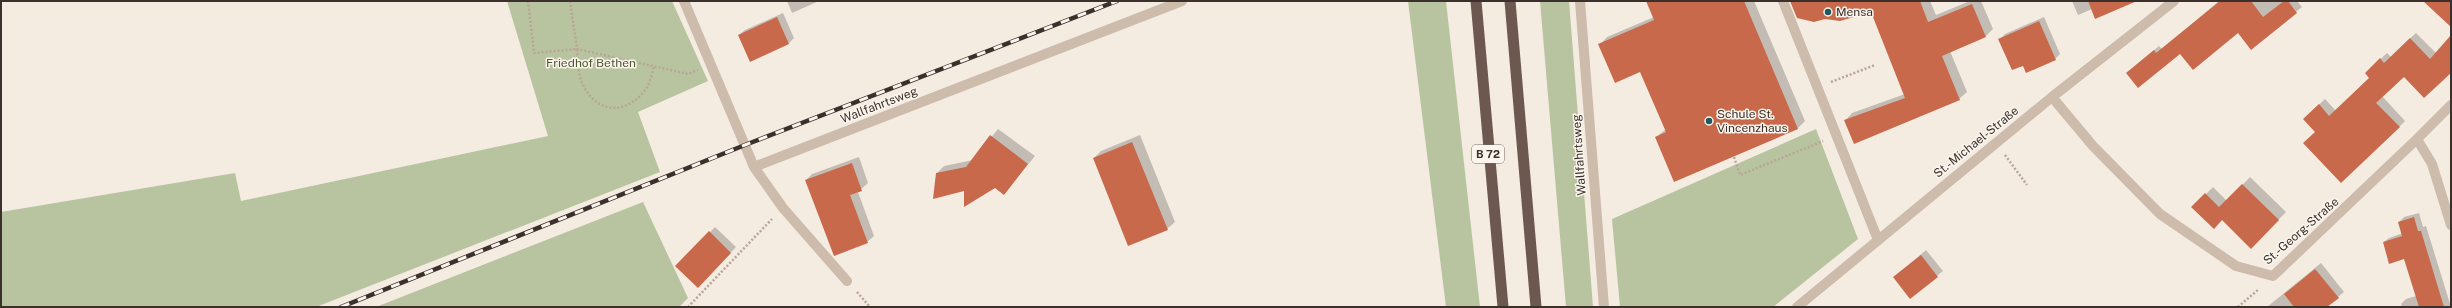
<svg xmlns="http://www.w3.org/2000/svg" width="2452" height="308" viewBox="0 0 2452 308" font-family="'Public Sans',sans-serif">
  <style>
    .green { fill: #b8c4a0 }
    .shadow { fill: #0003 }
    .building { fill: #c8694b }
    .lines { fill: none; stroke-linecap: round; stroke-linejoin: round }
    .path { stroke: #b9a596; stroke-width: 2.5; stroke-dasharray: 2 2; stroke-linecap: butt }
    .service { stroke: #cdbbac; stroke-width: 10 }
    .minor { stroke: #cdbbac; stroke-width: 10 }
    .trunk { stroke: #6c584f; stroke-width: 11 }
    .rail-casing { stroke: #3b302b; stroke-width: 4.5 }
    .rail { stroke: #fbf5ee; stroke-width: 3; stroke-dasharray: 9; stroke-linecap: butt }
    .poi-dot { fill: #1f5a5e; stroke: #fbf5ee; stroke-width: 1.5 }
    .labels { text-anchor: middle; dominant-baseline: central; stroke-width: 3; stroke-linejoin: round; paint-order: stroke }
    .shield { fill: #fbf5ee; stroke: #756b66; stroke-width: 1 }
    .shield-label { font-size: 11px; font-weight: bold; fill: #3b302b }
    .poi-label { font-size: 12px; fill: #3b302b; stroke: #fbf5ee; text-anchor: start }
    .park-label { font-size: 12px; fill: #4a5a2e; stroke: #fbf5ee }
    .street-label { font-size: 12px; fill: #3b302b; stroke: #fbf5ee }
  </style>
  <rect width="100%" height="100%" fill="#f4ebe1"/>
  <path class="green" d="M 507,1 L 672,1 L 708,81 L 638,112 L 660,172 L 316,307 L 1,307 L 1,212 L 235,173 L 241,201 L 548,136 Z
    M 1408,1 L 1446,1 L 1480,307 L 1446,307 Z
    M 1540,1 L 1569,1 L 1593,307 L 1566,307 Z
    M 1816,129 L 1858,239 L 1773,307 L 1620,307 L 1612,219 Z
    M 643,202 L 688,298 L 679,307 L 376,307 Z"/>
  <path class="shadow" d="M 787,1 L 819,1 L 792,13 Z
    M 1647,1 L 1754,1 L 1805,121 L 1798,128 L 1674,181 L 1656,137 L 1666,129 L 1641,71 L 1600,45 L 1607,37 L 1654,17 Z
    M 1791,1 L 1930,1 L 1936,15 L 1970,1 L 1981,1 L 1993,29 L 1985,37 L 1950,51 L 1967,92 L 1959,99 L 1845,121 L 1852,113 L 1905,94 L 1872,10 Z
    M 2072,1 L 2126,1 L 2092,9 L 2078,15 Z
    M 2219,1 L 2297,1 L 2302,7 L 2251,48 L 2238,32 L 2127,73 L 2159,46 L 2162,49 Z
    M 783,13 L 794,38 L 789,43 L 751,60 L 739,35 L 745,30 Z
    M 2044,17 L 2060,54 L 2055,59 L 2024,64 L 2000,39 L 2005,34 Z
    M 2416,33 L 2436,53 L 2451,37 L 2451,69 L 2404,75 L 2382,96 L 2405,121 L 2399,127 L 2316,132 L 2310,113 L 2325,99 L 2336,111 L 2370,78 L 2366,73 L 2387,53 L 2391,57 Z
    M 998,129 L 1035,156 L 1004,194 L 995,187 L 965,189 L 937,173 L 944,166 L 973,160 Z
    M 1140,135 L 1175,222 L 1167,229 L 1094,158 L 1101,151 Z
    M 859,157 L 868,183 L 858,192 L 874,236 L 867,242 L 806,180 L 812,174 Z
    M 2250,177 L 2286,212 L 2251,248 L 2222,219 L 2193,207 L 2213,187 L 2227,201 Z
    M 2419,213 L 2423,227 L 2426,226 L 2451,307 L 2402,307 L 2401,304 L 2406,299 L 2416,296 L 2405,258 L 2384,242 L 2389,238 L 2403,233 L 2399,222 L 2404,217 Z
    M 715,227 L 736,247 L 698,287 L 677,266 Z
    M 1926,250 L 1943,271 L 1910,298 L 1894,277 Z
    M 2321,263 L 2344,292 L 2326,307 L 2267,307 Z"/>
  <path class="building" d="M 1646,1 L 1744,1 L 1798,129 L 1674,182 L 1655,137 L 1666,132 L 1640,72 L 1615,83 L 1598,44 L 1654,20 Z
    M 1790,1 L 1920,1 L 1928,22 L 1972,4 L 1986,37 L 1942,56 L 1960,100 L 1854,144 L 1844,120 L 1905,98 L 1871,12 L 1840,21 L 1825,19 L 1814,22 L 1797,18 Z
    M 2088,1 L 2137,1 L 2095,19 Z
    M 2220,1 L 2251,1 L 2263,17 L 2284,1 L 2288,1 L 2297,13 L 2251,50 L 2238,33 L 2193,70 L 2180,54 L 2138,88 L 2126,73 L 2154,50 L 2156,53 Z
    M 2423,1 L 2451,1 L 2451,27 Z
    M 777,17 L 789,44 L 750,62 L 738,35 Z
    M 2039,21 L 2056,60 L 2026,73 L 2023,66 L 2012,70 L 1998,39 Z
    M 2451,35 L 2451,73 L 2424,98 L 2404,77 L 2376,103 L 2400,127 L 2341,183 L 2303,143 L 2315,132 L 2303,119 L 2319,104 L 2329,116 L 2369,78 L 2365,73 L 2380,58 L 2384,63 L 2410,38 L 2430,59 Z
    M 990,135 L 1028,164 L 1004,195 L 995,188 L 964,207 L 964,191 L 933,199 L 936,173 L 966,167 Z
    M 1132,142 L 1168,230 L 1128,246 L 1093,158 Z
    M 852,163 L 862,191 L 850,195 L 868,243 L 834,256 L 805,180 Z
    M 2242,184 L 2279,220 L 2251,249 L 2222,220 L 2214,229 L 2191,207 L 2205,193 L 2219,207 Z
    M 2414,217 L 2418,231 L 2421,231 L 2444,307 L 2419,307 L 2404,259 L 2389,264 L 2383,242 L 2402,236 L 2398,222 Z
    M 709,231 L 731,253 L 698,288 L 675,266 Z
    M 1921,255 L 1938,277 L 1910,299 L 1893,277 Z
    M 2315,269 L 2339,298 L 2327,307 L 2294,307 L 2284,294 Z"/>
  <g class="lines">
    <path class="path" d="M 528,1 L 534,53 L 577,49 C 578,61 578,75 583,85 C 596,111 621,116 642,94 C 649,87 652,75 654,66
      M 570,1 L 577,49 L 688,74 L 698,70
      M 1831,82 L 1875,65
      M 2005,155 L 2027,185
      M 1734,157 L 1740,175 L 1823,141
      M 857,292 L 870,307
      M 688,307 L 772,219
      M 2238,307 L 2259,289"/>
    <path class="service" d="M 1783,1 L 1878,240"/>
    <path class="minor" d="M 684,1 L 754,167 L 783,208 L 847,281
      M 1580,1 L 1604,307
      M 2052,97 L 2093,146 L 2160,214 L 2236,266 L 2273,276 L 2417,139
      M 2451,105 L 2417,139 L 2432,164 L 2451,225
      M 754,167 L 1182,1
      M 1797,307 L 2052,97 L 2174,1"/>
    <path class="trunk" d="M 1476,1 L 1503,307
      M 1510,1 L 1536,307"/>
    <g class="rail-casing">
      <path id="rail" d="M 341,307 L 745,145 L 1117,1"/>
    </g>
    <use href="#rail" class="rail"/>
  </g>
  <g class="poi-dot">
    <circle cx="1828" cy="12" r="4"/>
    <circle cx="1709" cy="121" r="4"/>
  </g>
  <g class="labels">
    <rect class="shield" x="1472" y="145" width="32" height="18" rx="3"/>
    <g class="shield-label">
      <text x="1488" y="154">B 72</text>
    </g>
    <g class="poi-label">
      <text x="1836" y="12">Mensa</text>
      <text x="1717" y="114">Schule St.<tspan x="1717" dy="14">Vincenzhaus</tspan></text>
    </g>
    <g class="park-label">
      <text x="591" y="63">Friedhof Bethen</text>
    </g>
    <g class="street-label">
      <text transform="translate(879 105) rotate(-21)">Wallfahrtsweg</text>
      <text transform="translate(1976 142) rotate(-39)">St.-Michael-Straße</text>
      <text transform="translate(1579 155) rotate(-94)">Wallfahrtsweg</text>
      <text transform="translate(2301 231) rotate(-41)">St.-Georg-Straße</text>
    </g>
  </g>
  <rect width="2452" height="308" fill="none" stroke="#3b302b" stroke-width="4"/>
</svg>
